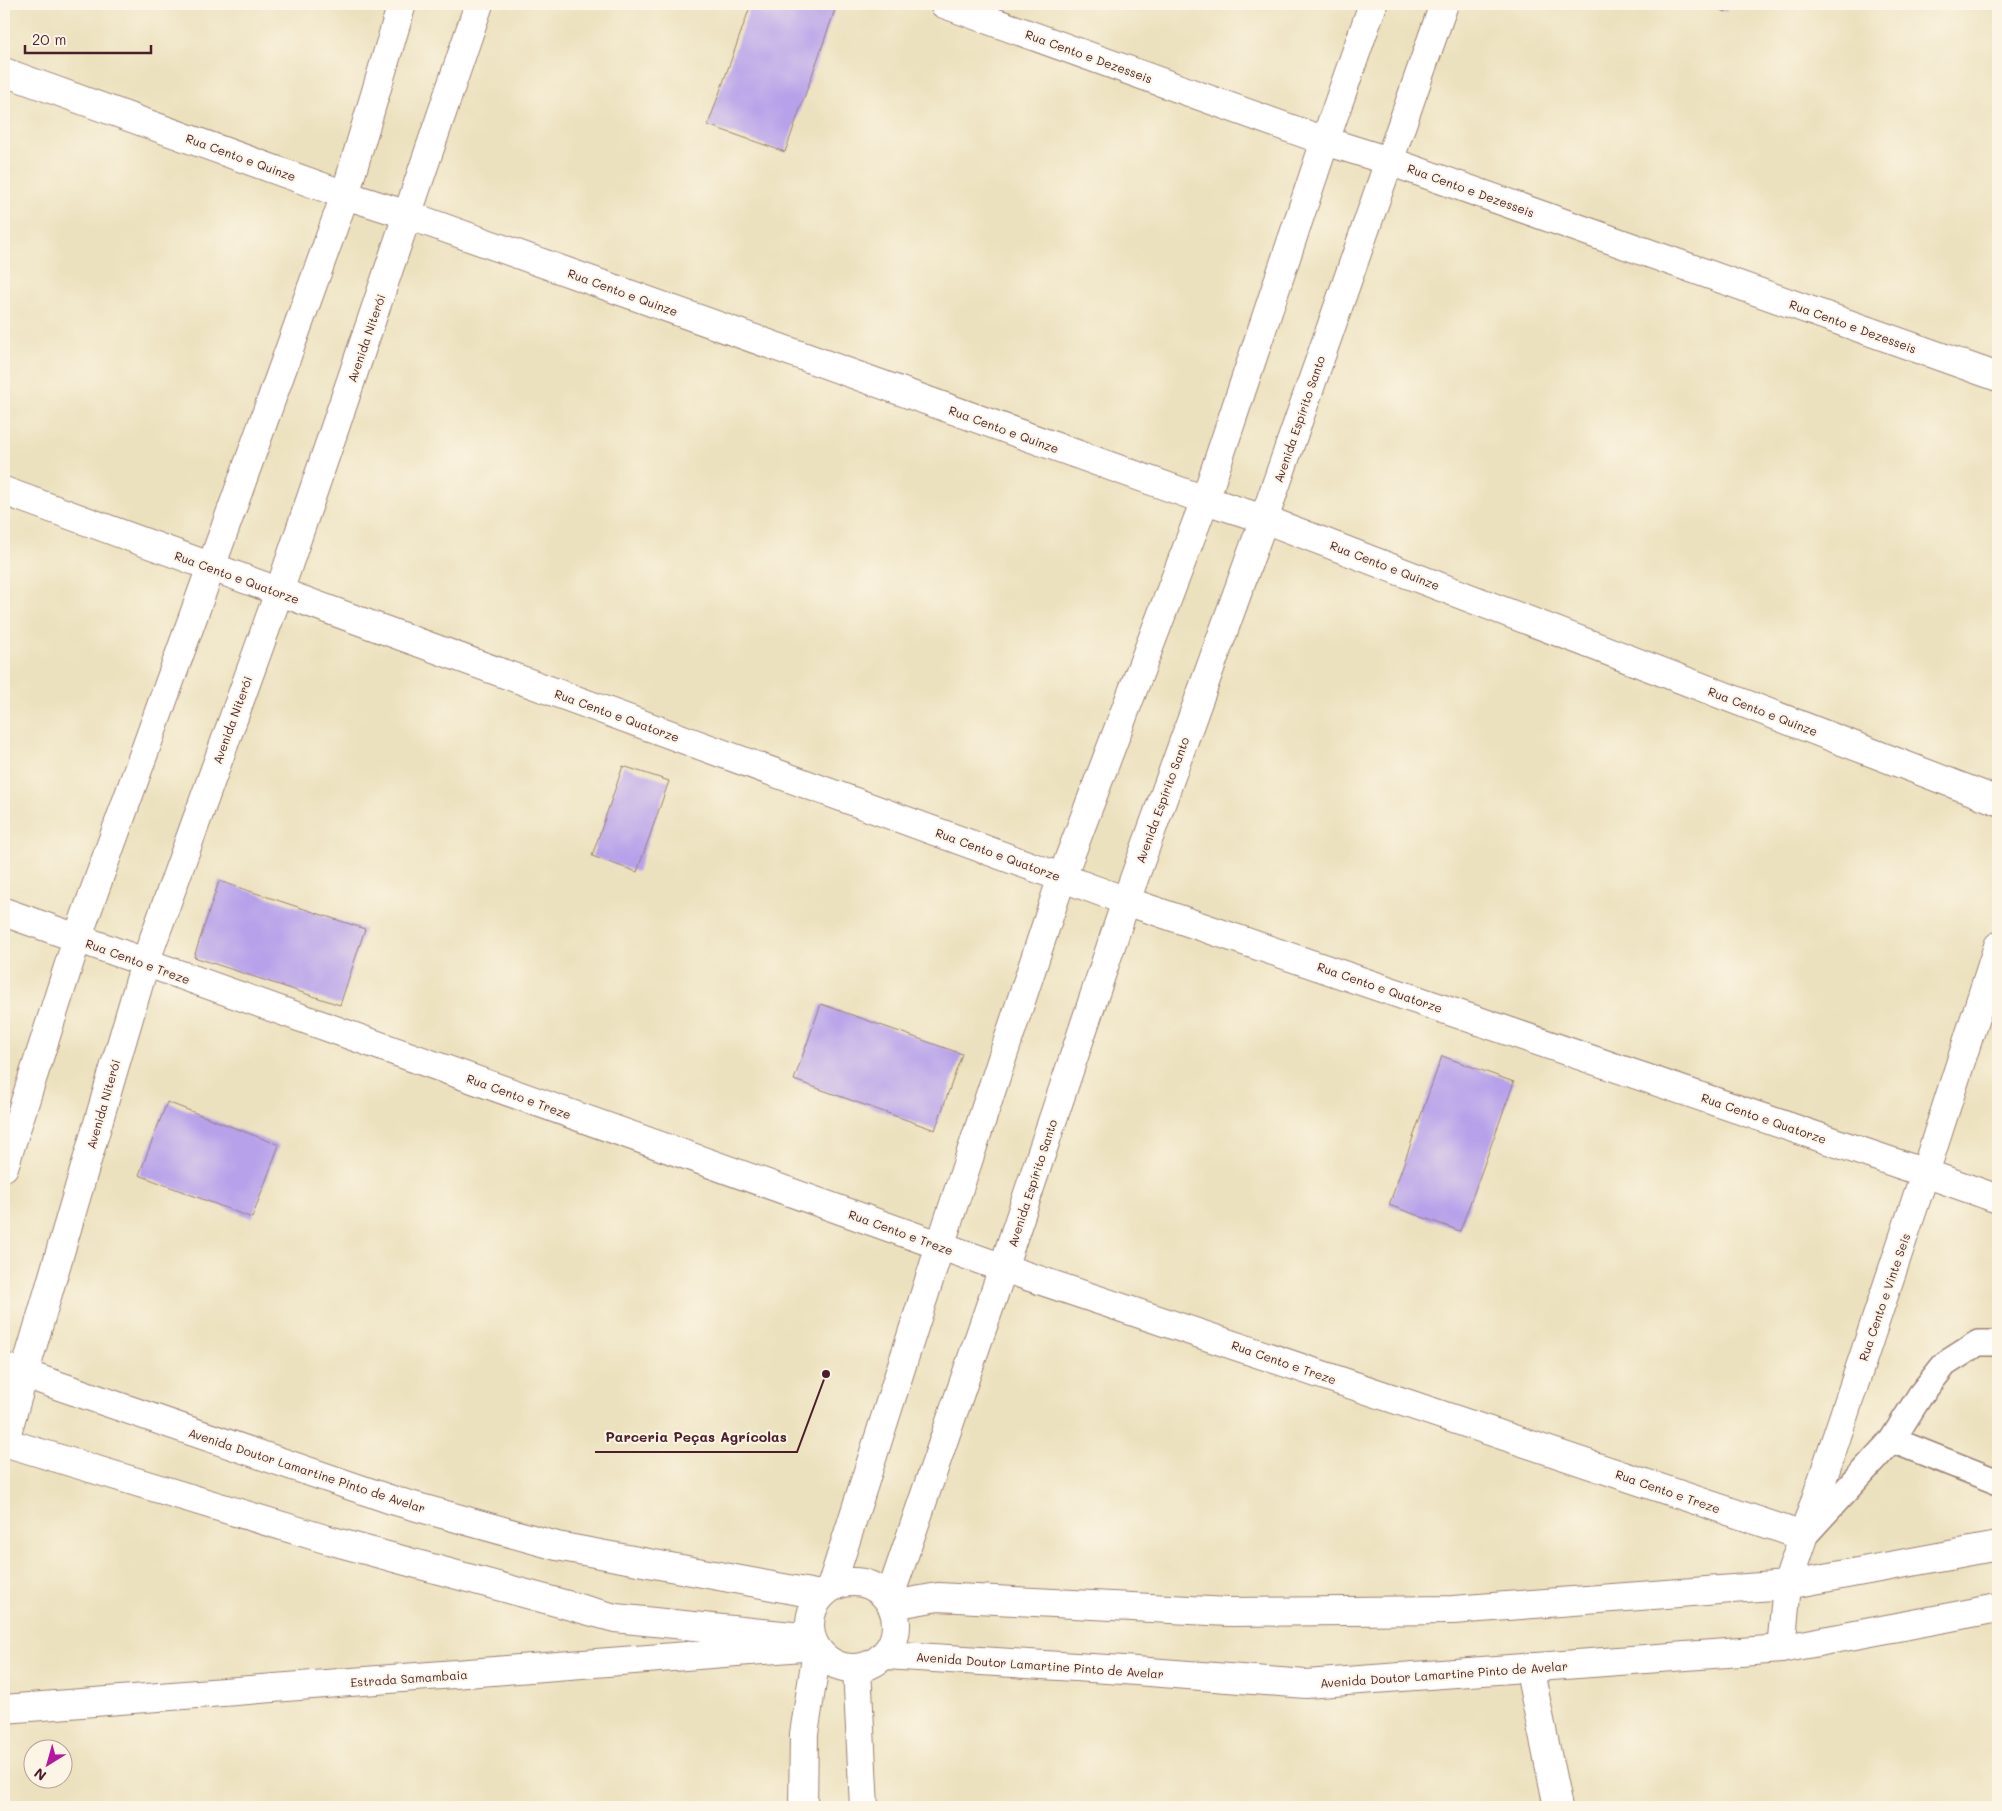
<svg xmlns="http://www.w3.org/2000/svg" width="2002" height="1811" viewBox="0 0 2002 1811" font-family="Mali,sans-serif">
  <style>
    .building { fill: #b7a1ea }
    .lines { fill: none; stroke-linecap: round; stroke-linejoin: round }
    .service-casing { stroke: #9b8074; stroke-width: 28 }
    .minor-casing { stroke: #9b8074; stroke-width: 30 }
    .tertiary-casing { stroke: #9b8074; stroke-width: 30 }
    .secondary-casing { stroke: #9b8074; stroke-width: 30 }
    .service { stroke: #fff; stroke-width: 25 }
    .minor { stroke: #fff; stroke-width: 28 }
    .tertiary { stroke: #fff; stroke-width: 28 }
    .secondary { stroke: #fff; stroke-width: 28 }
    .labels { text-anchor: middle; dominant-baseline: central; stroke-width: 4; stroke-linejoin: round; paint-order: stroke }
    .street-label { font-size: 12px; fill: #4a1f2b; stroke: #fcf5e5 }
    .leader { fill: none; stroke: #4a1f2b; stroke-width: 2 }
    .callout-dot { fill: #4a1f2b; stroke: #fcf5e5; stroke-width: 2 }
    .callout-label { font-size: 14px; text-anchor: middle; font-weight: bold; fill: #4a1f2b; stroke: #fcf5e5; stroke-width: 4; stroke-linejoin: round; paint-order: stroke }
  </style>
  <rect width="100%" height="100%" fill="#fcf5e5"/>
  <filter id="ink" filterUnits="userSpaceOnUse"><feTurbulence type="fractalNoise" baseFrequency=".02" numOctaves="2"/><feDisplacementMap in="SourceGraphic" scale="10" xChannelSelector="R" yChannelSelector="G"/><feConvolveMatrix kernelMatrix="1 2 1 2 8 2 1 2 1" color-interpolation-filters="sRGB"/></filter>
  <filter id="wash" filterUnits="userSpaceOnUse"><feTurbulence type="fractalNoise" baseFrequency=".0096" numOctaves="4" result="noise"/><feDisplacementMap in="SourceGraphic" scale="20" xChannelSelector="R" yChannelSelector="G"/><feGaussianBlur stdDeviation="1.12" result="paint"/><feColorMatrix in="noise" values="0 0 0 0 0 0 0 0 0 0 0 0 0 0 0 0 0 1.4 0 .05"/><feComposite in="paint" operator="in"/></filter>
  <g filter="url(#wash)">
    <rect width="100%" height="100%" fill="#ece1be"/>
    <g id="blocks">
      <path class="building" d="M 751,4 L 837,4 L 785,152 L 708,125 Z
        M 1705,4 L 1729,4 L 1726,12 Z
        M 623,766 L 669,781 L 637,872 L 592,856 Z
        M 219,881 L 365,929 L 340,1005 L 194,957 Z
        M 821,1004 L 962,1054 L 935,1130 L 794,1080 Z
        M 1442,1056 L 1514,1082 L 1460,1231 L 1389,1205 Z
        M 167,1102 L 279,1145 L 252,1218 L 139,1175 Z"/>
    </g>
  </g>
  <g filter="url(#ink)">
    <use href="#blocks" fill-opacity="0" stroke="#9b8074" stroke-width="1"/>
    <g class="lines">
      <g class="service-casing">
        <path id="service" d="M 1892,1440 L 1998,1482
          M 1804,1536 L 1892,1440 L 1921,1394 L 1945,1364 L 1978,1343 L 1998,1343"/>
      </g>
      <g class="minor-casing">
        <path id="minor" d="M 944,4 L 1325,141 L 1389,161 L 1998,377
          M 4,72 L 345,195 L 408,215 L 1205,500 L 1264,519 L 1998,801
          M 4,491 L 1126,901 L 1925,1173 L 1998,1199
          M 4,912 L 1003,1268 L 1803,1536
          M 4,1167 L 77,939 L 345,195 L 402,4
          M 4,1443 L 145,963 L 279,592 L 479,4
          M 1781,1649 L 1787,1585 L 1925,1173 L 1998,946
          M 1529,1667 L 1558,1807
          M 4,1709 L 815,1646"/>
      </g>
      <g class="tertiary-casing">
        <path id="tertiary" d="M 831,1587 L 940,1246 L 1062,877 L 1205,500 L 1325,141 L 1373,4
          M 889,1599 L 1003,1268 L 1126,901 L 1264,519 L 1444,4"/>
      </g>
      <g class="secondary-casing">
        <path id="secondary" d="M 4,1367 L 392,1500 L 557,1546 L 821,1595
          M 4,1442 L 325,1539 L 615,1618 L 812,1638
          M810 1625a43 43 0 1 1 86 0a43 43 0 1 1-86 0Z
          M 893,1605 L 938,1597 L 1229,1612 L 1453,1610 L 1787,1585 L 1998,1546
          M 886,1655 L 1123,1670 L 1306,1684 L 1781,1649 L 1998,1608
          M 857,1669 L 864,1807
          M 803,1807 L 804,1734 L 817,1651"/>
      </g>
      <use href="#service" class="service"/>
      <use href="#minor" class="minor"/>
      <use href="#tertiary" class="tertiary"/>
      <use href="#secondary" class="secondary"/>
    </g>
  </g>
  <g class="labels">
    <g class="street-label">
      <text transform="translate(1089 56) rotate(20)">Rua Cento e Dezesseis</text>
      <text transform="translate(241 157) rotate(20)">Rua Cento e Quinze</text>
      <text transform="translate(1471 190) rotate(20)">Rua Cento e Dezesseis</text>
      <text transform="translate(623 292) rotate(20)">Rua Cento e Quinze</text>
      <text transform="translate(1853 326) rotate(20)">Rua Cento e Dezesseis</text>
      <text transform="translate(366 338) rotate(-71)">Avenida Niterói</text>
      <text transform="translate(1299 419) rotate(-71)">Avenida Espírito Santo</text>
      <text transform="translate(1004 429) rotate(20)">Rua Cento e Quinze</text>
      <text transform="translate(1385 565) rotate(21)">Rua Cento e Quinze</text>
      <text transform="translate(237 577) rotate(20)">Rua Cento e Quatorze</text>
      <text transform="translate(1763 711) rotate(21)">Rua Cento e Quinze</text>
      <text transform="translate(617 715) rotate(20)">Rua Cento e Quatorze</text>
      <text transform="translate(232 720) rotate(-70)">Avenida Niterói</text>
      <text transform="translate(1162 800) rotate(-70)">Avenida Espírito Santo</text>
      <text transform="translate(998 854) rotate(20)">Rua Cento e Quatorze</text>
      <text transform="translate(138 961) rotate(20)">Rua Cento e Treze</text>
      <text transform="translate(1380 987) rotate(19)">Rua Cento e Quatorze</text>
      <text transform="translate(519 1096) rotate(20)">Rua Cento e Treze</text>
      <text transform="translate(103 1104) rotate(-74)">Avenida Niterói</text>
      <text transform="translate(1764 1118) rotate(19)">Rua Cento e Quatorze</text>
      <text transform="translate(1032 1183) rotate(-72)">Avenida Espírito Santo</text>
      <text transform="translate(901 1232) rotate(20)">Rua Cento e Treze</text>
      <text transform="translate(1884 1297) rotate(-71)">Rua Cento e Vinte Seis</text>
      <text transform="translate(1284 1362) rotate(19)">Rua Cento e Treze</text>
      <text transform="translate(307 1470) rotate(18)">Avenida Doutor Lamartine Pinto de Avelar</text>
      <text transform="translate(1668 1491) rotate(19)">Rua Cento e Treze</text>
      <text transform="translate(1040 1665) rotate(4)">Avenida Doutor Lamartine Pinto de Avelar</text>
      <text transform="translate(1444 1674) rotate(-4)">Avenida Doutor Lamartine Pinto de Avelar</text>
      <text transform="translate(409 1678) rotate(-4)">Estrada Samambaia</text>
    </g>
  </g>
  <path class="leader" d="M826 1374L797 1452H595"/>
  <circle class="callout-dot" cx="826" cy="1374" r="5"/>
  <g class="callout-label">
    <text x="696" y="1442">Parceria Peças Agrícolas</text>
  </g>
  <rect width="2002" height="1811" fill="none" stroke="#fcf5e5" stroke-width="20"/>
  <g transform="translate(48 1764) rotate(217)"><circle r="24" fill="#fcf5e5" stroke="#b59f9b"/>
  <path d="M0-4L9 19L0 12L-9 19Z" fill="#b5179e"/>
  <text y="-8" font-size="14" font-weight="bold" text-anchor="middle" fill="#4a1f2b">N</text>
  </g>
  <path d="M25 45v8h126v-8" fill="none" stroke="#4a1f2b" stroke-width="2.5"/>
  <text x="32" y="45" font-size="15" fill="#4a1f2b" stroke="#fcf5e5" stroke-width="4" paint-order="stroke">20 m</text>
</svg>
